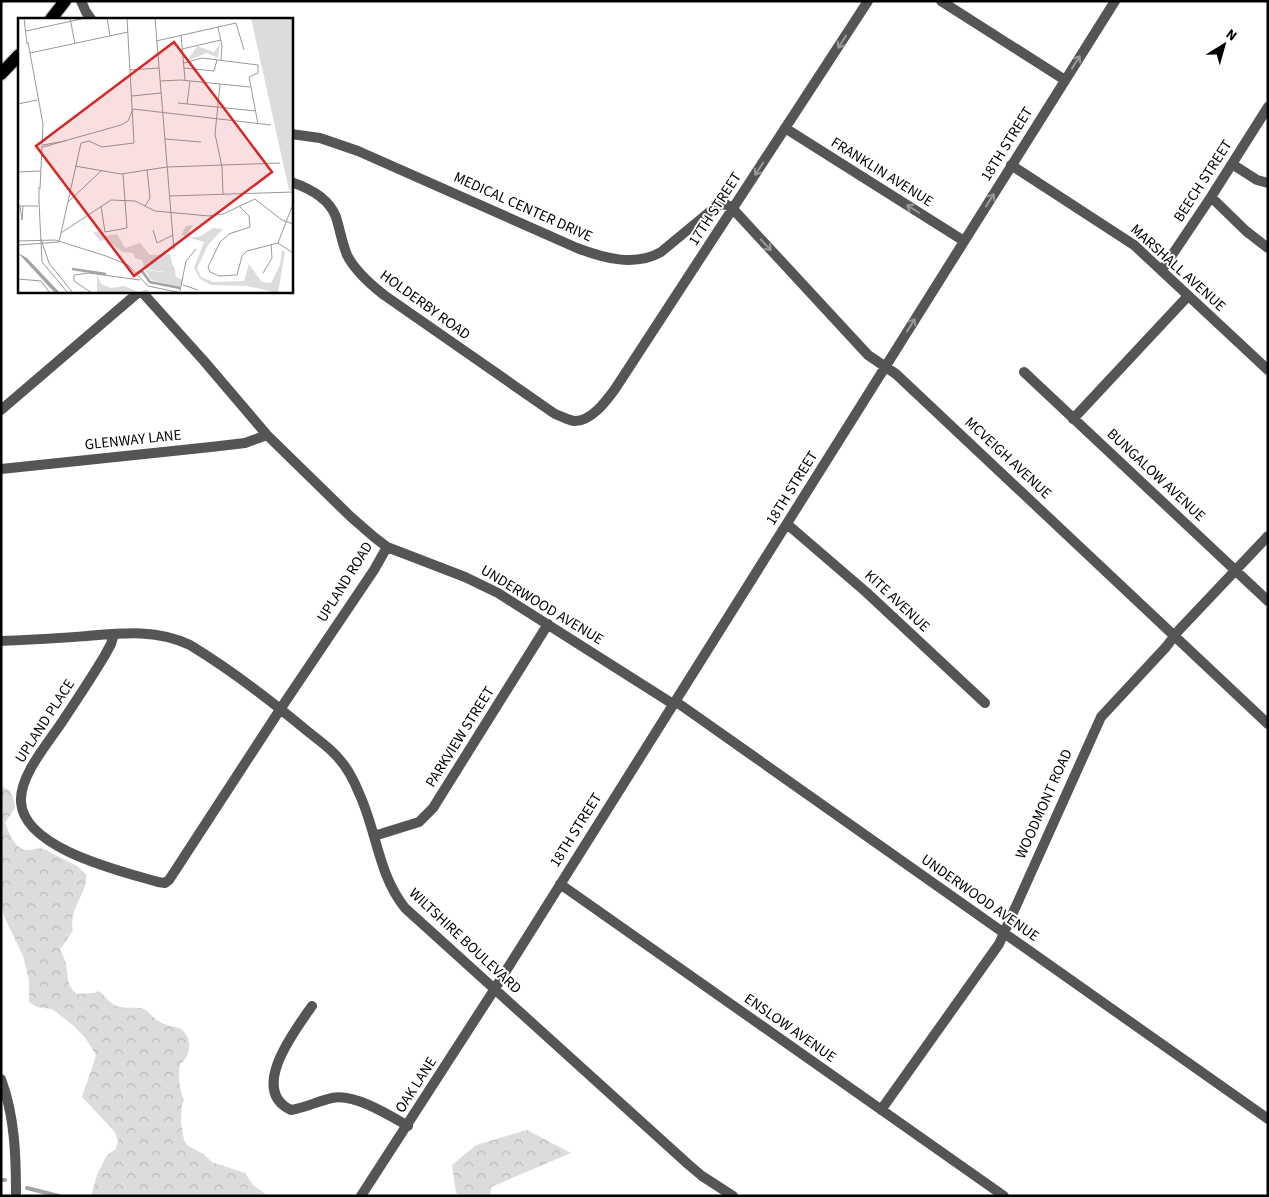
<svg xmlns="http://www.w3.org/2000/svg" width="1269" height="1197" viewBox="0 0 1269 1197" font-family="'Source Sans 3',sans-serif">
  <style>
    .forest { fill: url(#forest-crowns) }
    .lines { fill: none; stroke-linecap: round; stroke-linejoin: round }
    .stream { stroke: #a3a3a3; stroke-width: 4 }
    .primary-casing { stroke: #dbdbdb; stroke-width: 15 }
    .minor { stroke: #555; stroke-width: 10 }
    .tertiary { stroke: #555; stroke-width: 10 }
    .primary { stroke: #000; stroke-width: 12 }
    .oneway { stroke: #999 }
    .labels { text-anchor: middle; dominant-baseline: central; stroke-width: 4; stroke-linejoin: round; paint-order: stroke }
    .street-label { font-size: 15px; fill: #000; stroke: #fff }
    .inset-river { fill: none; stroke: #a3a3a3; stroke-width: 2.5 }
    .inset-road { fill: none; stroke: #999; stroke-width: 1 }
    .view { fill: #d62828; fill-opacity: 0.15; stroke: #d62828; stroke-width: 2.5 }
    .inset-edge { fill: none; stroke: #000; stroke-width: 2.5 }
  </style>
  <defs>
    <pattern id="forest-crowns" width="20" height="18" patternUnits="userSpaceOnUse" patternTransform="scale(1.25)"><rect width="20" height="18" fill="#dcdcdc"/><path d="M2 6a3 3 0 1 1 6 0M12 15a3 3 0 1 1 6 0" fill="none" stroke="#bbb"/></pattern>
  </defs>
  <rect width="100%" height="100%" fill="#fff"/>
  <path class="forest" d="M 1,786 C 12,790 14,797 15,808 L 5,823 C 9,832 15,851 28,850 C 34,850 38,847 44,849 L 77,866 L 86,874 C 88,894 68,909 73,930 L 60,950 C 62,953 64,957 65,961 C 69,974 65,985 77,994 L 94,993 L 99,991 C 105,996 110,1004 117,1006 C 125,1009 134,1007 141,1008 C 149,1010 153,1019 160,1022 C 165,1025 173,1026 179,1028 C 193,1035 192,1056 180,1064 C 178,1077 179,1088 184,1100 L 182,1105 L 181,1122 L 184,1140 L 187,1145 L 203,1154 L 212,1162 L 245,1173 L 253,1185 L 268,1196 L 91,1196 L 97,1175 L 107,1155 L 116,1149 L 118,1140 L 114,1131 L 82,1097 C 86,1083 92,1070 96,1055 L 86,1039 L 74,1026 L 52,1009 L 37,1007 L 29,1002 L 29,980 L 23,956 L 4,916 L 1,899 Z
    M 527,1130 L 571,1153 L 491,1187 L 490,1196 L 460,1196 L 456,1193 L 452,1165 L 476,1145 Z"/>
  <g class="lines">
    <path class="stream" d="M 1,1180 L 5,1180
      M 27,1188 L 59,1196"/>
    <g class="primary-casing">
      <path id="primary" d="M 51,19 L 65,1
        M 1,74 L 19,55"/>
    </g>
    <path class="minor" d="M 81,1 L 86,12 L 91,19
      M 941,1 L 1065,80
      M 785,128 L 964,241
      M 291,134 L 320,138 L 358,151 L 577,248 C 603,258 635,267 661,252 L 713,209 L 722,204 L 727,205 L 733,209 L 868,355 L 896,374 L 1268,724
      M 1232,164 L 1257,180 L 1268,183
      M 1011,165 L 1134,245 L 1268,370
      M 291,182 C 309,188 329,198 336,217 C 340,230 342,243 347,255 C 355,271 370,284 384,295 L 555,414 C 561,416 568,420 574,421 C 591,422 606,401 615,389 L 868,1
      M 1211,197 L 1246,231 L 1268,248
      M 1162,270 L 1211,197 L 1268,107
      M 141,291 L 204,361 L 267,435 L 351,517 L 374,537 L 387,547 L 465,577 L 498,593 L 673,704
      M 1024,372 L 1268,601
      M 1,410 L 140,291
      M 1073,419 L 1188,296
      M 1,469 L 211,447 L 245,443 L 267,435
      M 787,524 L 866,592 L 985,703
      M 114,634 L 111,644 L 105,655 C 92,677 78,698 64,719 C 50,741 19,775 21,802 C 24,849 121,871 158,882 L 165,883 L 169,880 L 281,708 L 374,570 L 387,547
      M 1,641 C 30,640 58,638 87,636 C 122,633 157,629 190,645 C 231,670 269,699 306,730 C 318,740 331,748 340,760 C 349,770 354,781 359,793 C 377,832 378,874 405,908 L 689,1165 L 702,1176 L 733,1196
      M 675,701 L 1268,1119
      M 374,836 L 419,822 L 433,808 L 548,624
      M 560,884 L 1004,1196
      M 312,1006 C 296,1029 248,1090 291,1110 C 305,1108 318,1101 332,1098 C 354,1093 389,1115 408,1126
      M 881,1110 L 999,944 L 1101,717 L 1166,647 L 1179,630 L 1268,536
      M 361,1196 L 494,990 L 1115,1"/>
    <path class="tertiary" d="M 1,1079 C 15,1117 16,1156 16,1196"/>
    <use href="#primary" class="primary"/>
  </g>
  <defs><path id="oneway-shaft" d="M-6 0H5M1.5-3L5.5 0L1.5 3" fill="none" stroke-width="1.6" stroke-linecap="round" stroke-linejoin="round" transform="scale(1.25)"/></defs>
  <g class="oneway">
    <use href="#oneway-shaft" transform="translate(842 42) rotate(122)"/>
    <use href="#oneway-shaft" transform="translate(1076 62) rotate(-58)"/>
    <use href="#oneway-shaft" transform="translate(759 169) rotate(123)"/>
    <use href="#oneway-shaft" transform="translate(990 200) rotate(-58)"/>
    <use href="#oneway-shaft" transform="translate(913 209) rotate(-148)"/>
    <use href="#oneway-shaft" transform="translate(766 245) rotate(47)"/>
    <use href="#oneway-shaft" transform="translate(911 325) rotate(-58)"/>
  </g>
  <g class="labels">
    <g class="street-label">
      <text transform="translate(1007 144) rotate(-58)">18TH STREET</text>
      <text transform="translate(882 172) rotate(32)">FRANKLIN AVENUE</text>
      <text transform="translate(1203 181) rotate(-57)">BEECH STREET</text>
      <text transform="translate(523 207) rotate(24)">MEDICAL CENTER DRIVE</text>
      <text transform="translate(715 209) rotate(-57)">17TH STREET</text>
      <text transform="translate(1178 268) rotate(42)">MARSHALL AVENUE</text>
      <text transform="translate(425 305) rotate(36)">HOLDERBY ROAD</text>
      <text transform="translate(133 440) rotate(-6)">GLENWAY LANE</text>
      <text transform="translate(1008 458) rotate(43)">MCVEIGH AVENUE</text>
      <text transform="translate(1156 475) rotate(43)">BUNGALOW AVENUE</text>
      <text transform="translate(792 488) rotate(-58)">18TH STREET</text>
      <text transform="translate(345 582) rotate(-58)">UPLAND ROAD</text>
      <text transform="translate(897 601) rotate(43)">KITE AVENUE</text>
      <text transform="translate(542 605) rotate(31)">UNDERWOOD AVENUE</text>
      <text transform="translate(45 721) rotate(-57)">UPLAND PLACE</text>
      <text transform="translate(460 737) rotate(-58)">PARKVIEW STREET</text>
      <text transform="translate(1044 804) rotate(-66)">WOODMONT ROAD</text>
      <text transform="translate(576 830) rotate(-58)">18TH STREET</text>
      <text transform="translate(980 898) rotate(35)">UNDERWOOD AVENUE</text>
      <text transform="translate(465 941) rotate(43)">WILTSHIRE BOULEVARD</text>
      <text transform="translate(790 1028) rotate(35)">ENSLOW AVENUE</text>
      <text transform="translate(416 1085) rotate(-57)">OAK LANE</text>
    </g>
  </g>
  <g transform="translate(18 18)">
    <rect width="275" height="275" fill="#fff"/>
    <path d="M 124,247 L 128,252 L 144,254 L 156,248 L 158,259 L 165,262 L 162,269 L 133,262 Z" fill="#dcdcdc"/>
    <path d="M 202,26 L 200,40 L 189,35 L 169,43 L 179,28 L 196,34 ZM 175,207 L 169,217 L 173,219 L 181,219 L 195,210 L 205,211 L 190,227 L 179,250 L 183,259 L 195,264 L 226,263 L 231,246 L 244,264 L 253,265 L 262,247 L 264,232 L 267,234 L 260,275 L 229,268 L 193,267 L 182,261 L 176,250 L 186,224 L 163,217 L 168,208 ZM 84,213 L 88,218 L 99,216 L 107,230 L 122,225 L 132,237 L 152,236 L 155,249 L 147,254 L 127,251 L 124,242 L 117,240 L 115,235 L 104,234 L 89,222 L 82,223 L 75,214 ZM 79,257 L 83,266 L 93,270 L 106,268 L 121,274 L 129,271 L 132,275 L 84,275 L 79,273 Z" fill="#dcdcdc"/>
    <path d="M 233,0 L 275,0 L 275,172 L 271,172 Z" fill="#dcdcdc"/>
    <path d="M 0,235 L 9,240 L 42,275 L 37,275 Z" fill="#a3a3a3"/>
    <path class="inset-river" d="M 54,251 L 88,256M 119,255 L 124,253 L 132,264 L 162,270"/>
    <path class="inset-road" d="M 6,0 L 9,26M 52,0 L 57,26M 89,0 L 92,18M 137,0 L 156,232M 200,9 L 204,28 L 203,42M 8,13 L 68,0M 163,17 L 167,62M 138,23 L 218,5 L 226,32M 10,24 L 25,106 L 22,171M 164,31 L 203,22M 12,35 L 110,14M 166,45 L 184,40 L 240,47 L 240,55 L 231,59 L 240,106M 166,50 L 196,53 L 199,42M 112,52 L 141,50M 142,63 L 163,62 L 232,69M 202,66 L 197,116 L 204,149 L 205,176M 114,78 L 143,75M 160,85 L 238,93M 0,86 L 19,82M 169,86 L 172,63M 115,91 L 253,107M 147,121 L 183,124M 25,127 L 47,123M 25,129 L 103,107 L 110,103 L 115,91M 57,148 L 103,156 L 149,149M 149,149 L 262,145M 0,154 L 23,153M 21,169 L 21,185M 152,178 L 275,174M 21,184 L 24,244 L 50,275M 50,184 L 83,153M 0,188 L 20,188M 2,188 L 4,202 L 5,188M 83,188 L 87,214 L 109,210 L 105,156M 127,188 L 132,180 L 129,151M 221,188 L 231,198 L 232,209 L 211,216 L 202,224 L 190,249 L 192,254 L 201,258 L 219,257 L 224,238 L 229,233 L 260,225 L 275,186M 135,212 L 139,225 L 155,217M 43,215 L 63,125 L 71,123 L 84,129 L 116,125 L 109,0M 23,221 L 31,245 L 55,275M 0,223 L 37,222 L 88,238 L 110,247 L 130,268 L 164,275M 41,224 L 43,215 L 93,182 L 117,183 L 137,193 L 191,198 L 205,196 L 237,181 L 264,202 L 275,206M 260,225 L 275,235M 0,227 L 41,224M 245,255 L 254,240 L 253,226M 0,261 L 23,263 L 32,275M 165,267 L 180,272M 162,273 L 168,243 L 178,231M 74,275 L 56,263 L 56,257 L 71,255 L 122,262"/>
    <path class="view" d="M 156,24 L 254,154 L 116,258 L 18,128 Z"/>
    <rect width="275" height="275" class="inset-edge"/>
  </g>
  <rect width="1269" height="1197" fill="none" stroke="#000000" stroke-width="5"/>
  <g transform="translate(1224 45) rotate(37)" stroke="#ffffff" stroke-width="4" paint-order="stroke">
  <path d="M0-4L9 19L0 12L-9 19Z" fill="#000000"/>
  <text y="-8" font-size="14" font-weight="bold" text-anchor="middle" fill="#000000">N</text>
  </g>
</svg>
